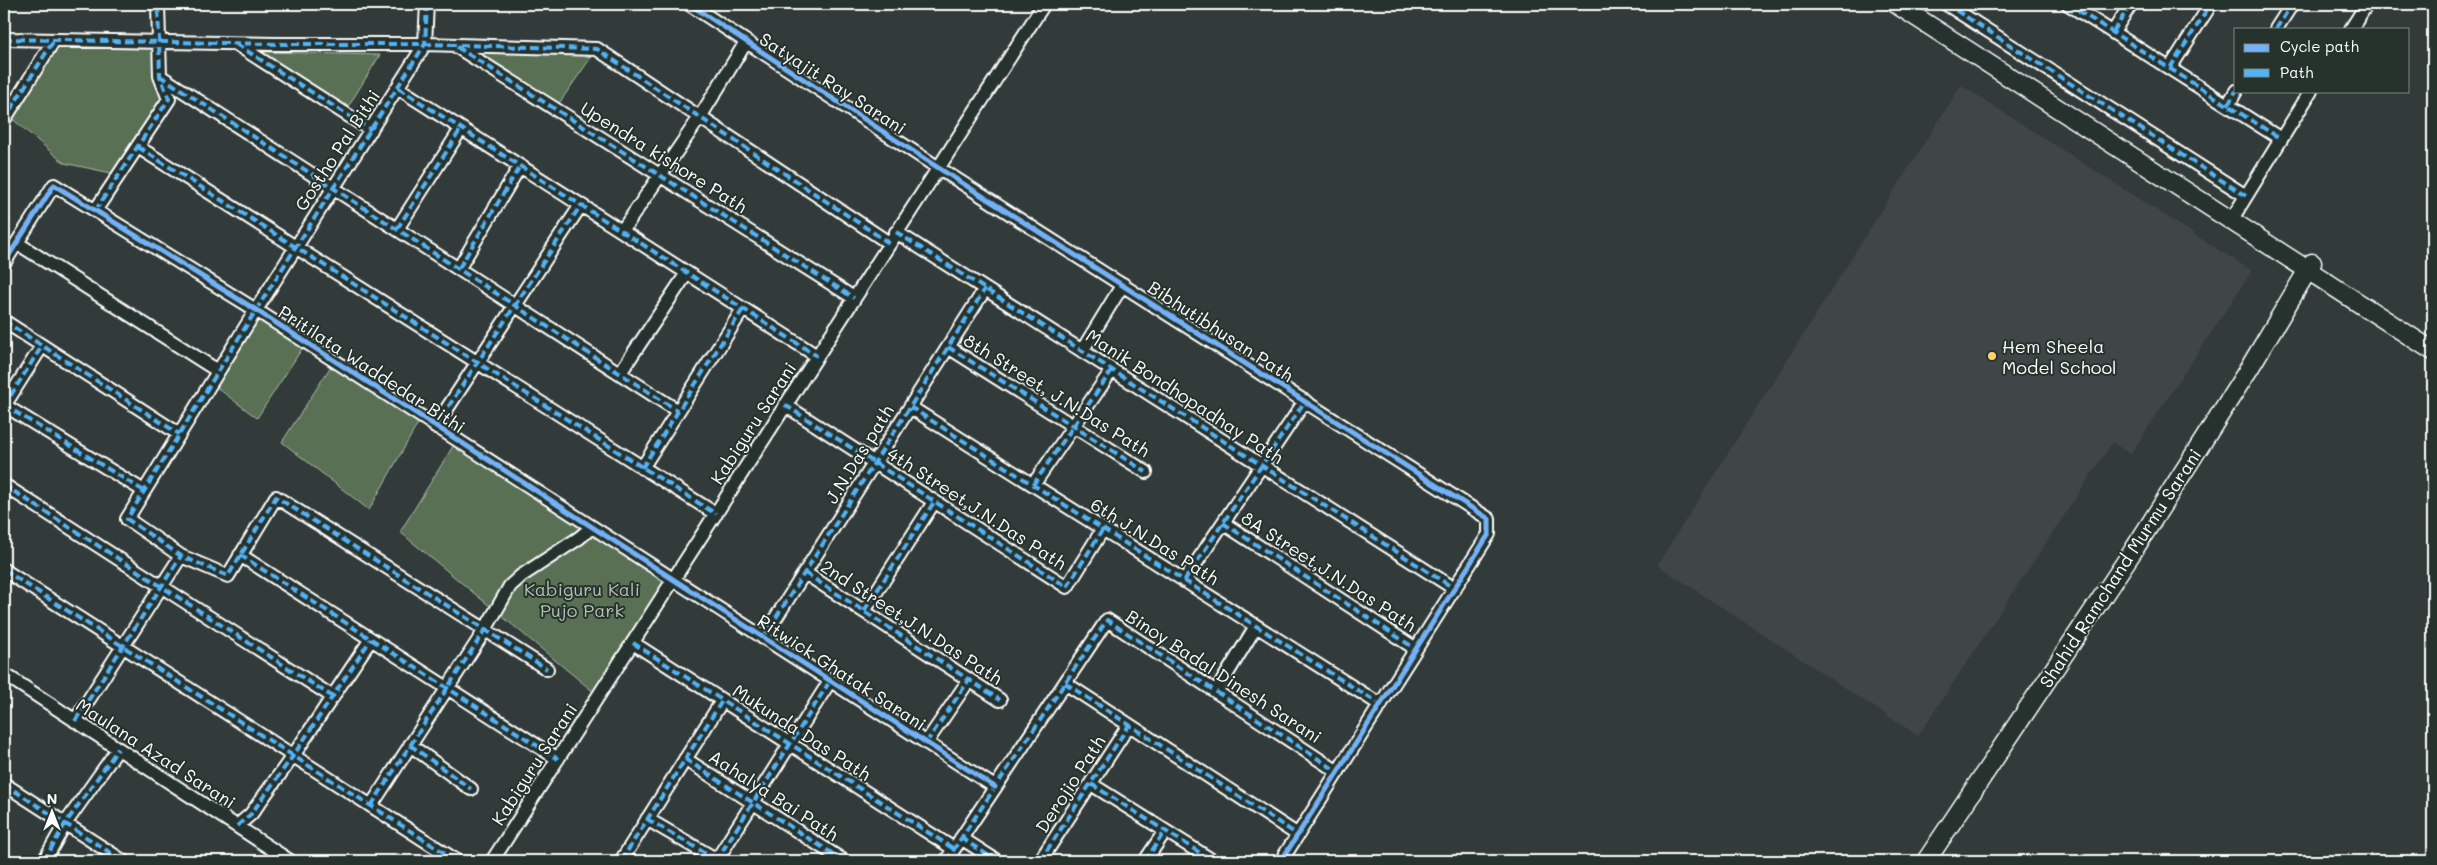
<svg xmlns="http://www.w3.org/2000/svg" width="2437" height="865" viewBox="0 0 2437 865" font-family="Mali,sans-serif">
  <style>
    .built { fill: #404547 }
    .green { fill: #5a7054; stroke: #acb8aa }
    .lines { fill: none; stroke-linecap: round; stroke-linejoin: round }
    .street-casing { stroke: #fff; stroke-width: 16 }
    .secondary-casing { stroke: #fff; stroke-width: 21 }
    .street { stroke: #26332d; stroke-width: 12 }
    .secondary { stroke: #26332d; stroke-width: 18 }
    .quiet { stroke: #52b3f8; stroke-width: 4; stroke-dasharray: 8 4; stroke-linecap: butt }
    .cycleway-casing { stroke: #26332d; stroke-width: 8 }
    .cycleway { stroke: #73b2f8; stroke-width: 5 }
    .poi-dot { fill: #ffd166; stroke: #26332d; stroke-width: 2 }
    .labels { text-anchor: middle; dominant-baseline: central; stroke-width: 4; stroke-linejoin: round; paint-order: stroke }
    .street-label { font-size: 18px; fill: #fff; stroke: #26332d }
    .poi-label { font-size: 18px; fill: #fff; stroke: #26332d; text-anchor: start }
    .park-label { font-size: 18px; fill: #b5bfb2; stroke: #26332d }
  </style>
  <rect width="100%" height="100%" fill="#323b39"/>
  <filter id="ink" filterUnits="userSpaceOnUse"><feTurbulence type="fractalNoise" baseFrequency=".02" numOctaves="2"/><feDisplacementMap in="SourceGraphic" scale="10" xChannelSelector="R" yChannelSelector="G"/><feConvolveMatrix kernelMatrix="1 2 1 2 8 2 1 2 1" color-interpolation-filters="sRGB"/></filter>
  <g filter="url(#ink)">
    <path class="built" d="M 1961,85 L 2252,271 L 2130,455 L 2113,442 L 1918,736 L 1657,565 Z"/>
    <path class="green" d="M 55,43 L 158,45 L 166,102 L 116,174 L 64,163 L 9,116 Z
      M 465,48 L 597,49 L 555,109 Z
      M 263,52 L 380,55 L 348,107 Z
      M 255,313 L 305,344 L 257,418 L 211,383 Z
      M 333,363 L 421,418 L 369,510 L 282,442 Z
      M 455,443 L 673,581 L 596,694 L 400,532 Z"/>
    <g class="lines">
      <g class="street-casing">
        <path id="street" d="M 427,4 L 425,44 L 256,310 L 127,519 L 181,556 L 228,576 L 276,497 L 547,669
          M 689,4 L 937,167 L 1489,519 L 1489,534 L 1281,861
          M 1946,4 L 2246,196
          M 2068,4 L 2281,139
          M 2276,29 L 2292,4
          M 2351,29 L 2367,4
          M 2113,32 L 2131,4
          M 4,39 L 276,44 L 425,44 L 597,49 L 889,243
          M 236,44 L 371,130
          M 457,47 L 854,298
          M 2170,68 L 2211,4
          M 160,76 L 678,411
          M 398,88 L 817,356
          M 2228,105 L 2236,91
          M 4,120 L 54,40
          M 138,147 L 716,514
          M 95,211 L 169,99 L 160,76 L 158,4
          M 2229,220 L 2235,214 L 2311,91
          M 397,229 L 461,129
          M 622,231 L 700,117 L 746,42
          M 896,232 L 1455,589
          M 17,243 L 218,371
          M 4,263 L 54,185 L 256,310 L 995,787
          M 459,268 L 520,166
          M 4,321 L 179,434
          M 948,347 L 1146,472
          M 1082,351 L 1123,284
          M 620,373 L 687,273
          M 4,405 L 144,491
          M 785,405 L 1067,587 L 1103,529
          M 4,406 L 42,346
          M 910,407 L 1381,705
          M 435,427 L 581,205
          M 642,468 L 743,309
          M 4,485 L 333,697
          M 1033,485 L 1112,370
          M 1223,523 L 1416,649
          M 240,555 L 558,759
          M 4,570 L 457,861
          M 805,573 L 1000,700
          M 1184,581 L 1305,401
          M 864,611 L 934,502
          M 763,638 L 985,289
          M 633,643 L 954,849
          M 4,674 L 290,861
          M 1065,683 L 1298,835
          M 1216,692 L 1256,626
          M 75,721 L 181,556
          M 926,743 L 969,680
          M 410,745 L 471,789
          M 685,759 L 844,861
          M 4,784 L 123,861
          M 1091,784 L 1213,861
          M 371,806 L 485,630 L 510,586 L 521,576 L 579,538 L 591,528
          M 647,819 L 717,860
          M 237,826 L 251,814 L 293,756 L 371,639
          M 961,838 L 997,861
          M 44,861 L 65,824 L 118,749
          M 492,861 L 1044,4
          M 621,861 L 722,701
          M 716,861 L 830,681
          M 946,861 L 1107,620 L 1338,772
          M 1040,861 L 1129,725
          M 1145,861 L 1165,831"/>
      </g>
      <g class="secondary-casing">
        <path id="secondary" d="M 1896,4 L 2433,351
          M 1926,861 L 2133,551 L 2250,367 L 2312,263"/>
      </g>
      <use href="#street" class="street"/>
      <use href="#secondary" class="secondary"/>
      <path class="quiet" d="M 427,4 L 425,44 L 256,310 L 127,519 L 181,556 L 228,576 L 276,497 L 547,669
        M 1946,4 L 2246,196
        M 2068,4 L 2281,139
        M 2276,29 L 2292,4
        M 2113,32 L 2131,4
        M 4,39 L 276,44 L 425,44 L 597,49 L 889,243
        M 236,44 L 371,130
        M 457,47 L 854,298
        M 2170,68 L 2211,4
        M 160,76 L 678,411
        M 398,88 L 817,356
        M 2228,105 L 2236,91
        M 4,120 L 54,40
        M 138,147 L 716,514
        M 95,211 L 169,99 L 160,76 L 158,4
        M 397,229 L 461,129
        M 896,232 L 1455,589
        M 459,268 L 520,166
        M 4,321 L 179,434
        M 948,347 L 1146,472
        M 4,405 L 144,491
        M 785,405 L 1067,587 L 1103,529
        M 4,406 L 42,346
        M 910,407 L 1381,705
        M 435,427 L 581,205
        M 642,468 L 743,309
        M 4,485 L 333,697
        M 1033,485 L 1112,370
        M 1223,523 L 1416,649
        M 240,555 L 558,759
        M 4,570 L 457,861
        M 805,573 L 1000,700
        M 1184,581 L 1305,401
        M 864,611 L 934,502
        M 763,638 L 985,289
        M 633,643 L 954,849
        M 1065,683 L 1298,835
        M 75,721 L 181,556
        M 926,743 L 969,680
        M 410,745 L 471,789
        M 685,759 L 844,861
        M 4,784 L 123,861
        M 1091,784 L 1213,861
        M 371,806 L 485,630
        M 647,819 L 717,860
        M 237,826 L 251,814 L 293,756 L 371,639
        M 961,838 L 997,861
        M 44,861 L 65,824 L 118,749
        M 621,861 L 722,701
        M 716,861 L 830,681
        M 946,861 L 1107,620 L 1338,772
        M 1040,861 L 1129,725
        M 1145,861 L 1165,831"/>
      <g class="cycleway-casing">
        <path id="cycleway" d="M 689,4 L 937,167 L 1489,519 L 1489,534 L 1281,861
          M 4,263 L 54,185 L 256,310 L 995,787"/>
      </g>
      <use href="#cycleway" class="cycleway"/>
    </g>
  </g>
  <circle class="poi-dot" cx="1992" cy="356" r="5"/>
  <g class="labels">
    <g class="street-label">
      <text transform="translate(833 83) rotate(33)">Satyajit Ray Sarani</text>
      <text transform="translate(337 150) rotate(-57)">Gostho Pal Bithi</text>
      <text transform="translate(664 157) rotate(32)">Upendra kishore Path</text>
      <text transform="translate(1221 331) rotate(33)">Bibhutibhusan Path</text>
      <text transform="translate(372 369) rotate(33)">Pritilata Waddedar Bithi</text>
      <text transform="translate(1057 395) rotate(32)">8th Street, J.N.Das Path</text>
      <text transform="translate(1185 396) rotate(33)">Manik Bondhopadhay Path</text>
      <text transform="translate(753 423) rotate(-57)">Kabiguru Sarani</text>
      <text transform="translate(859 454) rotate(-58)">J.N.Das path</text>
      <text transform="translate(977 508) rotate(33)">4th Street,J.N.Das Path</text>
      <text transform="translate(1155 541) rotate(32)">6th J.N.Das Path</text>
      <text transform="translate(2120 568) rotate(-57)">Shahid Ramchand Murmu Sarani</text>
      <text transform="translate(1329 571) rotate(33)">8A Street,J.N.Das Path</text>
      <text transform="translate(912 622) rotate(33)">2nd Street,J.N.Das Path</text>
      <text transform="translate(842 672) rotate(33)">Ritwick Ghatak Sarani</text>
      <text transform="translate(1224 676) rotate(33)">Binoy Badal Dinesh Sarani</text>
      <text transform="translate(802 732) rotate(33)">Mukunda Das Path</text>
      <text transform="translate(156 753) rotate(33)">Maulana Azad Sarani</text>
      <text transform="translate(534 764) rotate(-57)">Kabiguru Sarani</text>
      <text transform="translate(1070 784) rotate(-57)">Derojio Path</text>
      <text transform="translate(774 795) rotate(33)">Aahalya Bai Path</text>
    </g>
    <g class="poi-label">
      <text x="2002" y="346">Hem Sheela<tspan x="2002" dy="21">Model School</tspan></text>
    </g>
    <g class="park-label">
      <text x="582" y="589">Kabiguru Kali<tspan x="582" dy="21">Pujo Park</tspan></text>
    </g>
  </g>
  <rect width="2437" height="865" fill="none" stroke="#26332d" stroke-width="20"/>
  <rect x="10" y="10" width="2417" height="845" fill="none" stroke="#fff" stroke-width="2" filter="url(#ink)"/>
  <rect x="2234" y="28" width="175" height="65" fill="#26332d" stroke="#7d8581"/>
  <rect x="2244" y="44" width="25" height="8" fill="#73b2f8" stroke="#7d8581"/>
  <text x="2280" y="52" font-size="15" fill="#ffffff">Cycle path</text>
  <rect x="2244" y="69" width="25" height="8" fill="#52b3f8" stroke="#7d8581"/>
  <text x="2280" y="78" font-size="15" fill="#ffffff">Path</text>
  <g transform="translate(52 812)" stroke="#26332d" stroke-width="4" paint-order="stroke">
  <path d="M0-4L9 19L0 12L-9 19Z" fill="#ffffff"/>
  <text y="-8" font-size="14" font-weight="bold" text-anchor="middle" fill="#ffffff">N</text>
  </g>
</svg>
